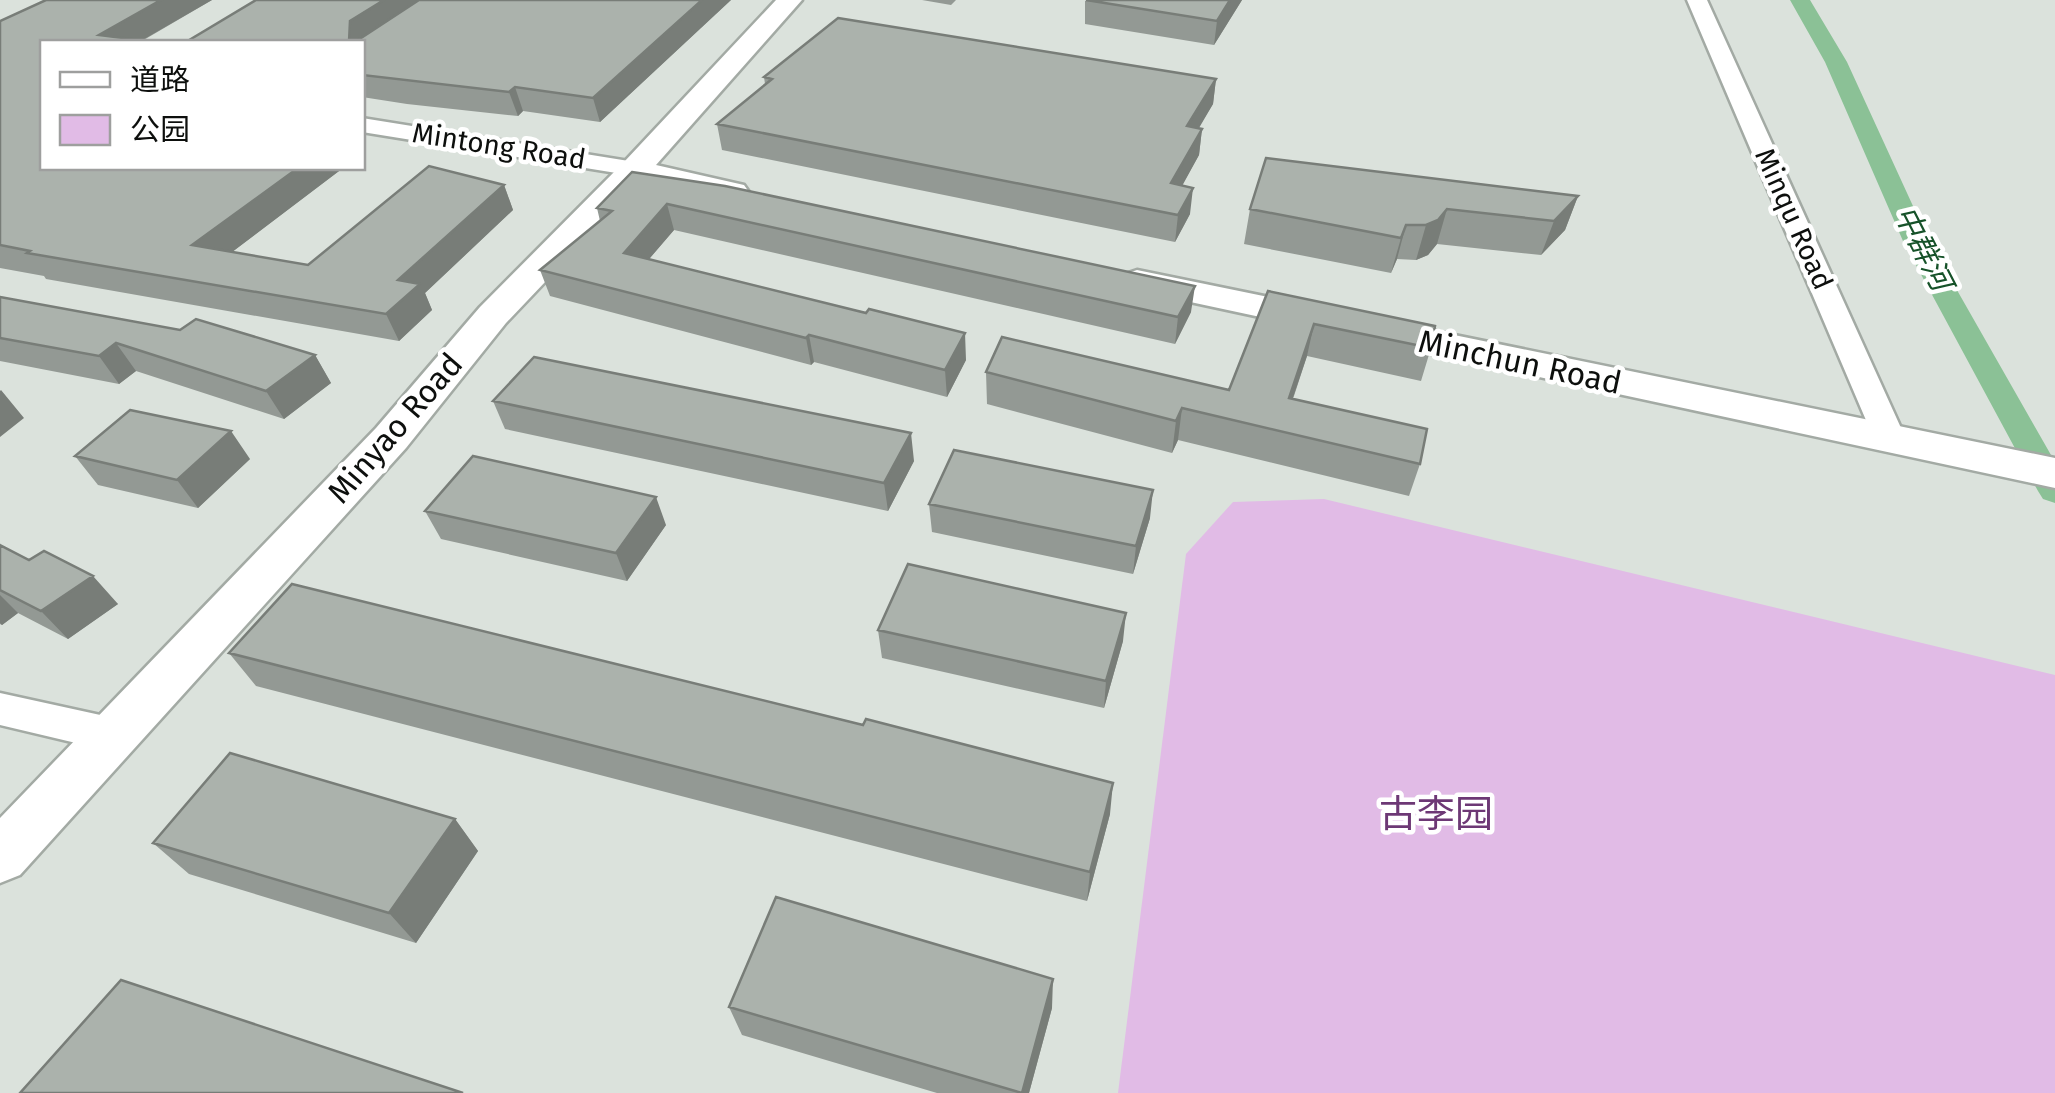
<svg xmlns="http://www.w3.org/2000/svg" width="2055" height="1093" viewBox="0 0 2055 1093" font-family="'Fira Sans','Noto Sans SC',sans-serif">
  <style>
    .green { fill: #e1bbe6 }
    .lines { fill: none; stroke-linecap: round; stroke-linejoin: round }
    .canal { fill: #8bc196; fill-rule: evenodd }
    .minor-casing { stroke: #a3aaa4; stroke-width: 5 }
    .tertiary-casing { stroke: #a3aaa4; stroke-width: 5 }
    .minor { fill: #fff; fill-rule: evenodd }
    .tertiary { fill: #fff; fill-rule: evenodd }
    .wall { fill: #939994 }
    .shaded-wall { fill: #787d78 }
    .building { fill: #abb2ac; stroke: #787d78; stroke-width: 2.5 }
    .labels { text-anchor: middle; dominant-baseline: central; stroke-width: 9; stroke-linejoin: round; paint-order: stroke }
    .far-street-label { font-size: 28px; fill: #0d0f0d; stroke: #fff }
    .far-water-label { font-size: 30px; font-style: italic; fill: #165229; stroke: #fff }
    .street-label { font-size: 32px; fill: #0d0f0d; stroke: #fff }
    .near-park-label { font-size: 38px; fill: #6d3875; stroke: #fff }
  </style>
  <rect width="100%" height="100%" fill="#dbe2dc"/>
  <path class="green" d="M 1324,499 L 2055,675 L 2055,1093 L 1118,1093 L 1186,554 L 1233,502 Z"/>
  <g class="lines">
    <path class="canal" d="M 1790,0 L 1810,0 L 1847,62 L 1929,241 L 2055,462 L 2055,503 L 2043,499 L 2038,491 L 1903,241 L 1825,62 Z"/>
    <g class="minor-casing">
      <path id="minor" d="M 1687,0 L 1707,0 L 1906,439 L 1901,447 L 1890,450 L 1879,447 L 1874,439 Z
        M 362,118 L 635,162 L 647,169 L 635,176 L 362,132 Z
        M 0,693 L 114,718 L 128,723 L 134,735 L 128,747 L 114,752 L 0,725 Z"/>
    </g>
    <g class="tertiary-casing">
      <path id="tertiary" d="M 776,0 L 802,0 L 656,165 L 744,185 L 749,192 L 744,199 L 733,202 L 642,180 L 506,323 L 406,448 L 20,875 L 0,883 L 0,818 L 376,428 L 480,307 L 624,162 Z
        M 1137,270 L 2055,458 L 2055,488 L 1125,288 L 1119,281 L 1125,274 Z"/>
    </g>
    <use href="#minor" class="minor"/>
    <use href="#tertiary" class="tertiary"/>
  </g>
  <path class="wall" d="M 46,0 L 212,0 L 142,41 L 42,168 L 343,168 L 232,252 L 308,265 L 504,185 L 513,210 L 425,293 L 432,310 L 399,341 L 46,279 L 44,276 L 0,268 L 0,21 Z
    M 256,0 L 731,0 L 600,122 L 523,111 L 518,116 L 407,104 L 362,97 L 362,42 Z
    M 922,0 L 956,0 L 951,5 Z
    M 1242,0 L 1214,45 L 1085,24 L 1085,1 Z
    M 764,77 L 1216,79 L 1213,104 L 1198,128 L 1202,129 L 1199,155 L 1182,185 L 1190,214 L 1175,242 L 722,150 L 717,124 L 765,84 Z
    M 632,172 L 1191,312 L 1175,344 L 674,230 L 649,259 L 966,360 L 947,397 L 814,362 L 811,365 L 550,296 L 540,270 L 600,221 L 597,208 Z
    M 1578,196 L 1565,230 L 1541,255 L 1437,244 L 1428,255 L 1416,260 L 1397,259 L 1391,273 L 1244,244 L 1250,209 Z
    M 1268,291 L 1431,348 L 1421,381 L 1307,356 L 1293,399 L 1420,464 L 1409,496 L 1178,440 L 1172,453 L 987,404 L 986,372 L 1229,390 Z
    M 0,297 L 315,355 L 331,383 L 284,419 L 136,371 L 119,384 L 0,361 Z
    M 493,401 L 914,461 L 888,511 L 505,429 Z
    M 75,456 L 250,459 L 198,508 L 98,485 Z
    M 929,504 L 1150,518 L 1133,574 L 932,532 Z
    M 425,511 L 666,525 L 627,581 L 441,539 Z
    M 0,545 L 118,604 L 68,639 L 18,613 L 2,625 L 0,624 Z
    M 878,630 L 1123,641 L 1104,708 L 882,658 Z
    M 229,653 L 1110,814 L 1087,901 L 256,686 Z
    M 455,819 L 478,851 L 416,943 L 189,874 L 153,843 Z
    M 729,1007 L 1052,1008 L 1029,1093 L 937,1093 L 742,1035 Z"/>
  <path class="shaded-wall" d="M 161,0 L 212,0 L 139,42 L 99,35 Z
    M 384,0 L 427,0 L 362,42 L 349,42 L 350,21 Z
    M 702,0 L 731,0 L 600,122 L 593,98 Z
    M 1230,0 L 1242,0 L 1214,45 L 1217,21 Z
    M 1216,79 L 1213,104 L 1185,152 L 1187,126 Z
    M 515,87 L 523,111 L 518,116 L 509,92 Z
    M 1202,129 L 1199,155 L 1169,210 L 1171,183 Z
    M 298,168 L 343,168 L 207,271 L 192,245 Z
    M 504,185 L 513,210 L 425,293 L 432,310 L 399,341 L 386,314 L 398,280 Z
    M 1193,188 L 1190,214 L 1175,242 L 1178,215 Z
    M 1578,196 L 1565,230 L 1541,255 L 1554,221 Z
    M 667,204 L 674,230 L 632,279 L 624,253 Z
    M 1447,209 L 1437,244 L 1428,255 L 1416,260 L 1426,225 Z
    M 1406,225 L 1397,259 L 1391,273 L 1401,238 Z
    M 1195,286 L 1191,312 L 1175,344 L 1178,317 Z
    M 1314,324 L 1307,356 L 1282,430 L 1289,398 Z
    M 965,333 L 966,360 L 947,397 L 945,370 Z
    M 809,335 L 814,362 L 811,365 L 806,338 Z
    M 116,343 L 136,371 L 119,384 L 99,356 Z
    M 315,355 L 331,383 L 284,419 L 266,391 Z
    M 1,390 L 24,418 L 0,437 L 0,391 Z
    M 1182,408 L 1178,440 L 1172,453 L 1176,421 Z
    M 231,431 L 250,459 L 198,508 L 177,480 Z
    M 911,433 L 914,461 L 888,511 L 884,483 Z
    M 1153,490 L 1150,518 L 1133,574 L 1136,546 Z
    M 656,497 L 666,525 L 627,581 L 616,553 Z
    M 93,576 L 118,604 L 68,639 L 41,611 Z
    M 0,595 L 18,613 L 2,625 L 0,623 Z
    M 1126,613 L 1123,641 L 1104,708 L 1106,681 Z
    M 1113,783 L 1110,814 L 1087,901 L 1090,872 Z
    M 455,819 L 478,851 L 416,943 L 389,913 Z
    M 1053,979 L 1052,1008 L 1029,1093 L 1022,1093 Z"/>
  <path class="building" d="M 46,0 L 161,0 L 99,35 L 155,42 L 42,42 L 42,168 L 298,168 L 192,245 L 308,265 L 429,166 L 504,185 L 398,280 L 420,284 L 386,314 L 27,253 L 30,251 L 0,245 L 0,21 Z
    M 256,0 L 384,0 L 350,21 L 349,42 L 352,42 L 186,42 Z
    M 419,0 L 702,0 L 593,98 L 515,87 L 509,92 L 362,75 L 362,42 L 355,42 Z
    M 1086,0 L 1230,0 L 1217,21 Z
    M 838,18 L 1216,79 L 1187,126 L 1202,129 L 1171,183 L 1193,188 L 1178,215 L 717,124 L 772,79 L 764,77 Z
    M 1266,158 L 1578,196 L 1554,221 L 1447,209 L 1438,220 L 1426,225 L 1406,225 L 1401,238 L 1250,209 Z
    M 632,172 L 725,186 L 1195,286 L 1178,317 L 667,204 L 624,253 L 866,313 L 869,309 L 965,333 L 945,370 L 809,335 L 806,338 L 540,270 L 612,211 L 597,208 Z
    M 1268,291 L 1435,326 L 1431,348 L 1314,324 L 1289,398 L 1427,429 L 1420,464 L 1182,408 L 1176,421 L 986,372 L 1002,337 L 1229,390 Z
    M 0,297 L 180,330 L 196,319 L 315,355 L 266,391 L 116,343 L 99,356 L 0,338 Z
    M 534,357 L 911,433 L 884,483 L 493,401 Z
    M 130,410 L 231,431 L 177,480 L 75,456 Z
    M 954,450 L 1153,490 L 1136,546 L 929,504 Z
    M 473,456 L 656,497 L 616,553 L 425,511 Z
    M 0,545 L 29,560 L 44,551 L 93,576 L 41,611 L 0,590 Z
    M 908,564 L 1126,613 L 1106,681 L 878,630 Z
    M 292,584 L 863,725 L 866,719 L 1113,783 L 1090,872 L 229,653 Z
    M 230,753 L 455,819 L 389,913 L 153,843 Z
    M 776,897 L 1053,979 L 1022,1093 L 729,1007 Z
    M 121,980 L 463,1093 L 20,1093 Z"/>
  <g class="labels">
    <g class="far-street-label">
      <text transform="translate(499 146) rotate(9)">Mintong Road</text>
      <text transform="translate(1794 219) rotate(66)">Minqu Road</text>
    </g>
    <g class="far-water-label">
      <text transform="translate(1923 248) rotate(63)">中群河</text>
    </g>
    <g class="street-label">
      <text transform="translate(1520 362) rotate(12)">Minchun Road</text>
      <text transform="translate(395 428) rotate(-49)">Minyao Road</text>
    </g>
    <g class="near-park-label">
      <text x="1436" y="814">古李园</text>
    </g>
  </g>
  <rect x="40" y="40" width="325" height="130" fill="#ffffff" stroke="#9e9f9e" stroke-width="2.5"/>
  <rect x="60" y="72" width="50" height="15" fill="#ffffff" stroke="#9e9f9e" stroke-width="2.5"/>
  <text x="130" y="90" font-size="30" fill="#0d0f0d">道路</text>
  <rect x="60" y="115" width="50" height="30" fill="#e1bbe6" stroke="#9e9f9e" stroke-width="2.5"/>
  <text x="130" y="140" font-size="30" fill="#0d0f0d">公园</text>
</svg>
